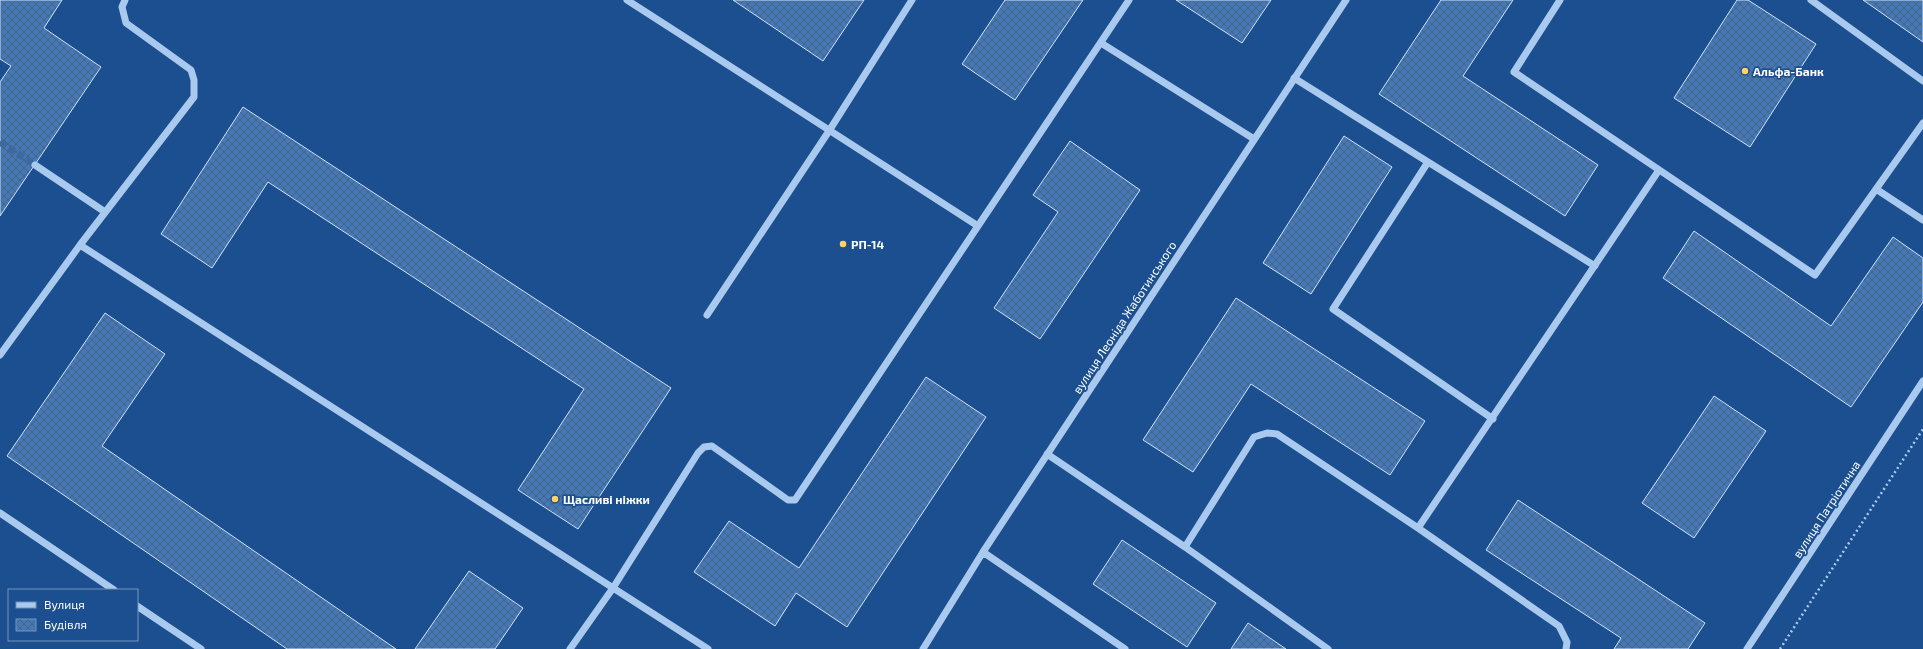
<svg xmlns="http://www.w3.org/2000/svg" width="1923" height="649" viewBox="0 0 1923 649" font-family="'Exo 2',sans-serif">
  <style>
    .building { fill: url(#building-cross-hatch); stroke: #cfe3fa }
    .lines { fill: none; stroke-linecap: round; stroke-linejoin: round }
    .minor-tunnel { stroke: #3d69a0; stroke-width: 7; stroke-dasharray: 7 3.5; stroke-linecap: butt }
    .path { stroke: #a9c9ee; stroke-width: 2.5; stroke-dasharray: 2 3; stroke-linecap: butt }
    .minor { stroke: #a9c9ee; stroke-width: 7 }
    .poi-dot { fill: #ffd166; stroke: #1b4f8f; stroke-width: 1.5 }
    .labels { text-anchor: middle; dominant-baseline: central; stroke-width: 3.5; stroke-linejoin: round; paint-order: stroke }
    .poi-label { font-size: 12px; font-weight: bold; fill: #fff; stroke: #1b4f8f; text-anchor: start }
    .street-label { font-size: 12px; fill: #fff; stroke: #1b4f8f }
  </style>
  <defs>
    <pattern id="building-cross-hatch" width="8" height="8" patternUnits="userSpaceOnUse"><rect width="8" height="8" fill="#4478b7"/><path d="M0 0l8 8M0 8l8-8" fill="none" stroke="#486282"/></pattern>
  </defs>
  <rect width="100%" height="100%" fill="#1b4f8f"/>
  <path class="building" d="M 0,0 L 62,0 L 44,28 L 101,67 L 0,216 L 0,82 L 11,66 L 0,59 Z
    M 733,0 L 864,0 L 823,61 Z
    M 1005,0 L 1083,0 L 1015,100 L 962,64 Z
    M 1176,0 L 1271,0 L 1242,43 Z
    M 1441,0 L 1513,0 L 1463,76 L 1598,165 L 1565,216 L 1379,94 Z
    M 1737,0 L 1748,0 L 1816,44 L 1750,147 L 1674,98 Z
    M 1863,0 L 1923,0 L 1923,42 Z
    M 243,107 L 671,388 L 578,529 L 518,490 L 584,389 L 268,182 L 212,268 L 161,234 Z
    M 1344,136 L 1392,167 L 1311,294 L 1263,263 Z
    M 1070,141 L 1140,190 L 1040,339 L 994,308 L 1058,212 L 1033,195 Z
    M 1694,231 L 1831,326 L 1893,237 L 1923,258 L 1923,302 L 1851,407 L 1663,278 Z
    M 1236,298 L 1425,421 L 1390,475 L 1251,384 L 1193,472 L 1143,440 Z
    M 105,313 L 165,354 L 102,446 L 396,649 L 287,649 L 7,456 Z
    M 926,377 L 986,417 L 847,627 L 796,593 L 775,626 L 694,572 L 729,521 L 799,568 Z
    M 1714,396 L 1766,431 L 1694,538 L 1642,503 Z
    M 1518,500 L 1705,623 L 1688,649 L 1614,649 L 1621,638 L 1486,550 Z
    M 1122,540 L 1216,603 L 1187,647 L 1093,584 Z
    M 469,571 L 523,608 L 495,649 L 415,649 Z
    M 1248,623 L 1286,649 L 1231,649 Z"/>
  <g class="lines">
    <path class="minor-tunnel" d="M 0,142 L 35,165"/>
    <path class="path" d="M 1780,649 L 1923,429"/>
    <path class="minor" d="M 627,0 L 978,226
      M 1560,0 L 1514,72 L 1815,275 L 1923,123
      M 1811,0 L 1923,81
      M 1101,43 L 1254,139
      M 1294,78 L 1428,162 L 1333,309 L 1493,419
      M 1428,162 L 1595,266
      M 35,165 L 105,212
      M 1876,189 L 1923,220
      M 80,245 L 708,649
      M 707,315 L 829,131 L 912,0
      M 0,355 L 80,245 L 194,97 L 194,80 L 191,70 L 126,23 L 122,7 L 125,0
      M 1047,454 L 1185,547
      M 0,513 L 114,590
      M 1418,528 L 1659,170
      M 983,552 L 1125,649
      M 137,606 L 201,649
      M 570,649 L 613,588 L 698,453 L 704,447 L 712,446 L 788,500 L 795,500 L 1129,0
      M 923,649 L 983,552 L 1346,0
      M 1328,649 L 1185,547 L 1254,437 L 1267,433 L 1277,434 L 1418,528 L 1559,626 L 1567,642 L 1566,649
      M 1747,649 L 1923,381"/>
  </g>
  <g class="poi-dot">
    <circle cx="1745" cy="71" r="4"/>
    <circle cx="843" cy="244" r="4"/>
    <circle cx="555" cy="499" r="4"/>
  </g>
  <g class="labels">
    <g class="poi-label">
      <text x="1753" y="71">Альфа-Банк</text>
      <text x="851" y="244">РП-14</text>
      <text x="563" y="499">Щасливі ніжки</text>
    </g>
    <g class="street-label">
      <text transform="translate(1124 317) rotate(-57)">вулиця Леоніда Жаботинського</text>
      <text transform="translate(1826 509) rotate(-57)">вулиця Патріотична</text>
    </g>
  </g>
  <rect x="8" y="589" width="130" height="52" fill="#1b4f8f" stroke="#7695bc"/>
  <rect x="16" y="602" width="20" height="6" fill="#a9c9ee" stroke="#7695bc"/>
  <text x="44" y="609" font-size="12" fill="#ffffff">Вулиця</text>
  <rect x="16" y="619" width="20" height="12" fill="url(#building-cross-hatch)" stroke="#7695bc"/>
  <text x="44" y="629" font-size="12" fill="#ffffff">Будівля</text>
</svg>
